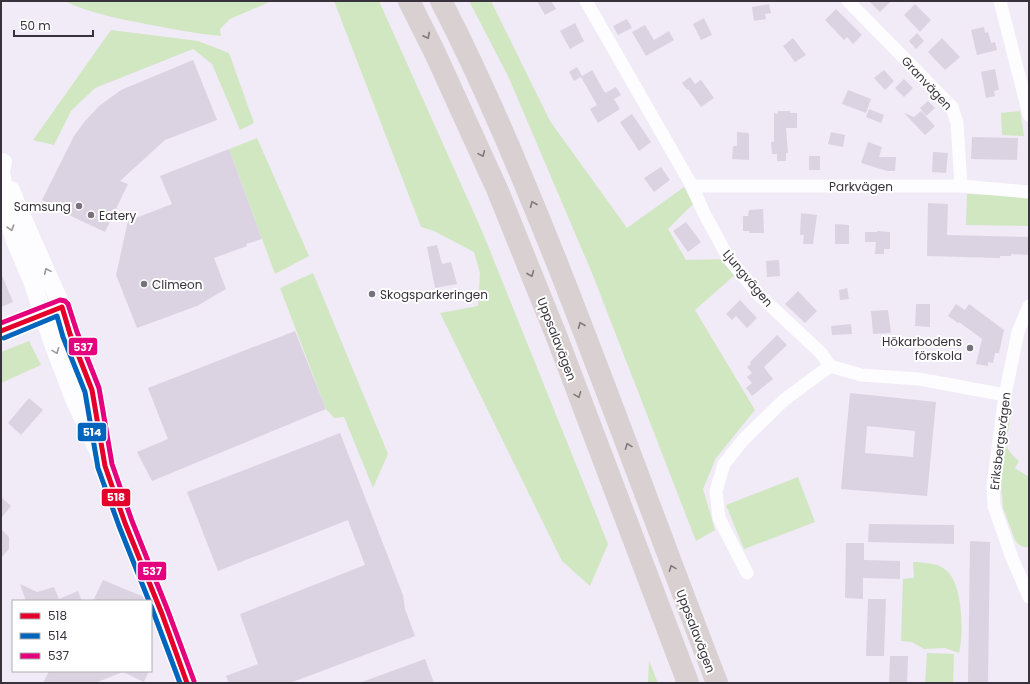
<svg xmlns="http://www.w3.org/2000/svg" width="1030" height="684" viewBox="0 0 1030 684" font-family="Poppins,sans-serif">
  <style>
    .green { fill: #d1e7c2 }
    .building { fill: #dbd3e2; fill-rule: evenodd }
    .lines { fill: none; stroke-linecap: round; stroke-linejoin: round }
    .street { stroke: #fdfcfe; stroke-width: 13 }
    .secondary { stroke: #fdfcfe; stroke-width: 18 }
    .highway { stroke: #d8d0d1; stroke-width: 22 }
    .bus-1-casing { stroke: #fff; stroke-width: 8 }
    .bus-2-casing { stroke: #fff; stroke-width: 8 }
    .bus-3-casing { stroke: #fff; stroke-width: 8 }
    .bus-1 { stroke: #e4002b; stroke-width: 5 }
    .bus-2 { stroke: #0065bd; stroke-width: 5 }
    .bus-3 { stroke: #e5007d; stroke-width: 5 }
    .oneway { stroke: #7f797e }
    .oneway2 { stroke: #9a979c }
    .poi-dot { fill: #78727d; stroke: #fff; stroke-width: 1.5 }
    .labels { text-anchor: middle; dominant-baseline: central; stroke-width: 4; stroke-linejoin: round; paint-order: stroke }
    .street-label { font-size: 12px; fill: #37323b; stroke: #fff }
    .poi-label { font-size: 12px; fill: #37323b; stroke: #fff; text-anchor: start }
    .line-badge { stroke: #fff; stroke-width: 1.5 }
    .badge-label { font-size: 11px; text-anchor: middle; font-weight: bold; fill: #fff }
  </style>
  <rect width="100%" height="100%" fill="#f1eaf7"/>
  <path class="green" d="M 64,1 L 272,1 L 230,19 L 220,29 L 221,36 C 197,34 174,29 151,25 C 121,19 92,14 64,1 Z
    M 334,1 L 379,1 L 482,231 L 608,544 L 590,586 L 562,561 L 440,313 L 478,306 L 480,273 L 474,252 L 434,231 L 421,227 Z
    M 469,1 L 491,1 L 550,121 L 627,228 L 684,187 L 693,204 L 668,229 L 686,260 L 727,259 L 736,274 L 695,310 L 755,410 L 716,458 L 703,489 L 715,530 L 696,541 L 592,273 L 508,76 Z
    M 111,30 L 198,41 L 229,53 L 254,123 L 240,130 L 212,64 L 193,49 L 95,88 L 71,111 L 54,145 L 33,140 Z
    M 1020,111 L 1024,136 L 1002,135 L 1001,113 Z
    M 257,138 L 309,256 L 275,274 L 229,149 Z
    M 967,194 L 1029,196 L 1029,226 L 966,225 Z
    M 313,273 L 388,454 L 373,488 L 344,417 L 334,418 L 326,409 L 280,288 Z
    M 29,341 L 41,365 L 1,383 L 1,352 Z
    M 1008,420 L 1010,420 L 1006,445 C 1009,452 1013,456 1019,461 L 1015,468 L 1029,477 L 1029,547 C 1023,548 1018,545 1015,540 L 1003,508 L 1001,485 L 1001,468 Z
    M 798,477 L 815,522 L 744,549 L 726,505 Z
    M 913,562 L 916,562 C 926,563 938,563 946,570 C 963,584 964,633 959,653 L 945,648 L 924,649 L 912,642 L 901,641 L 903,579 L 914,578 Z
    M 927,653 L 954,654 L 953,683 L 925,683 Z
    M 649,661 L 658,683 L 648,683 Z"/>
  <path class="building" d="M 537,1 L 551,1 L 556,9 L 545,15 Z
    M 869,1 L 891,1 L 880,12 Z
    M 769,4 L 771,13 L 765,14 L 766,19 L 754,21 L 752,7 Z
    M 915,4 L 931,20 L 920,32 L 904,15 Z
    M 836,9 L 862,35 L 853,44 L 847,37 L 844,40 L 825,20 Z
    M 704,18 L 712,35 L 701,40 L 693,24 Z
    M 627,19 L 632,28 L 618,35 L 613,26 Z
    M 575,23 L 584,41 L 570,49 L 560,31 Z
    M 645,25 L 654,40 L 669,31 L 674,40 L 646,56 L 632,32 Z
    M 984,27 L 985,33 L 988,32 L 991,43 L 995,42 L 997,50 L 977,55 L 971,30 Z
    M 917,33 L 924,41 L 916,49 L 909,41 Z
    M 793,38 L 806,55 L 795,62 L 783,46 Z
    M 942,38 L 960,57 L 945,70 L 928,52 Z
    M 193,60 L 217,120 L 165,140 L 120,181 L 128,184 L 105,232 L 58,210 L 59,208 L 42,200 L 74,136 L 85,121 L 99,106 L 121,90 Z
    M 577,67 L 582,76 L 592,70 L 605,93 L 616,87 L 621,95 L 614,99 L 620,109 L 598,123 L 590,109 L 597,105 L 581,77 L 574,81 L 569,72 Z
    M 995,69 L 999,90 L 994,91 L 995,96 L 986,98 L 981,72 Z
    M 884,70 L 894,81 L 885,90 L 874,78 Z
    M 690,77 L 695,84 L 701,80 L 714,98 L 701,107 L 688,89 L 687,90 L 682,83 Z
    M 904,79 L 913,88 L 904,97 L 895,88 Z
    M 848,90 L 871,99 L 866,113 L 842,104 Z
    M 928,101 L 935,108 L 926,116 L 920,108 Z
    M 869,109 L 884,115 L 881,123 L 866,117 Z
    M 778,111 L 790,111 L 790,113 L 797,113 L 797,128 L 786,128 L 788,153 L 786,153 L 786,161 L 777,161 L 777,154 L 772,154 L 771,142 L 774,142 L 774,113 L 778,114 Z
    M 921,111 L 935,126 L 925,135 L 904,113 L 914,117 Z
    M 632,114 L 651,142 L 639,151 L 620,122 Z
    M 737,132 L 749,133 L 749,160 L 732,159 L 733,146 L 737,146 Z
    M 831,132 L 845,135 L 843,147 L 828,144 Z
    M 972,137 L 1018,138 L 1017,160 L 971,159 Z
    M 868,142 L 882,147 L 879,157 L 896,157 L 895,171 L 887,171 L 861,163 Z
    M 229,149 L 262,239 L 246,244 L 247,246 L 214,258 L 226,289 L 197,306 L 137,328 L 116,275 L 128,221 L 172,204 L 160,176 Z
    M 933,152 L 948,153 L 946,173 L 932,172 Z
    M 809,156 L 820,156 L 820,170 L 809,170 Z
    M 661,167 L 670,180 L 654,192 L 644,178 Z
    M 928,203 L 948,204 L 947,235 L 1029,237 L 1029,255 L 1011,254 L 1011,256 L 1000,256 L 1000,258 L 927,256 Z
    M 763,209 L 764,233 L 749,233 L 749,231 L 743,231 L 743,216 L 748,216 L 749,210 Z
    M 801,213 L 817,215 L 813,244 L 803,244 L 804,235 L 800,235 Z
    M 686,222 L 701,242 L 688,252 L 673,231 Z
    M 835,224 L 849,225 L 849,244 L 835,244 Z
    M 877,231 L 890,232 L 890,249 L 884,249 L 884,254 L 875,254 L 876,242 L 865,242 L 865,232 L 877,232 Z
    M 437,245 L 442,264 L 451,262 L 457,284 L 435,288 L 427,247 Z
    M 779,260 L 780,276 L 767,277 L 766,261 Z
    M 1,273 L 13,302 L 1,307 Z
    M 847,288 L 849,299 L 840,300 L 839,290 Z
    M 798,291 L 817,311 L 805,323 L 785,304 Z
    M 740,300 L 757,318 L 747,328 L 736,316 L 732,320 L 726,314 Z
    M 916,304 L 930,304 L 930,327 L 915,326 Z
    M 956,304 L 965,310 L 969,304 L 1004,330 L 999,353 L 995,353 L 993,363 L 988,362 L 988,366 L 976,364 L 982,339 L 959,322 L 958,323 L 948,316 Z
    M 888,310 L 891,333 L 873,334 L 871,311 Z
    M 851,324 L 852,334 L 832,335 L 831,326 Z
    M 295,331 L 326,409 L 152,481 L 137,452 L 168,439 L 148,388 Z
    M 777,335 L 787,345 L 764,367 L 773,379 L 752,396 L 746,388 L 752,383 L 747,377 L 752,373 L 747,367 L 751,364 L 750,362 Z
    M 850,393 L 936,402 L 927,496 L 841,489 ZM 867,426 L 915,431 L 913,457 L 865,453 Z
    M 29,398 L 43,410 L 21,435 L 8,423 Z
    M 340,433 L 403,595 L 405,609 L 415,636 L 290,683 L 229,683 L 226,676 L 258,664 L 240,614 L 365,565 L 348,520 L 218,571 L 187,492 Z
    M 1,497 L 11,506 L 1,518 Z
    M 869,524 L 954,525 L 954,544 L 868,542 Z
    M 1,529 L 9,537 L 9,549 L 1,558 Z
    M 970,541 L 990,542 L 988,683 L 968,683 Z
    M 846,543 L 864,543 L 864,560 L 900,561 L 900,579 L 863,578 L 863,599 L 845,598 Z
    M 103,580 L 144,597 L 145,601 L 93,601 Z
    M 20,584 L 37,592 L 54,587 L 59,599 L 78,591 L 82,601 L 26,601 Z
    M 868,599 L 886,599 L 884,656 L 866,656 Z
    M 890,656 L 908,656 L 907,683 L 889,683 Z
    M 425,659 L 434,683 L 362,683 L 362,682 Z
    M 49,671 L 149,671 L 144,682 L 123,672 L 95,683 L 43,683 Z"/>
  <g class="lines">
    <path class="street" d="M 586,1 L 692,186 L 704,213 L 729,259 L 759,295 L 821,353 L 830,366 L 861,375 L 919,379 L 1005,395
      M 848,1 L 952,107 L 957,123 L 961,186
      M 1000,1 L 1029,115
      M 692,186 L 961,186 L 1029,192
      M 1029,306 L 1018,332 L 1005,395 L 993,486 L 994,506 L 1012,558 L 1029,597
      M 1,331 L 62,307
      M 747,573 L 719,518 L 716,491 L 724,464 L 743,440 L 784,400 L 830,366"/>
    <path class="secondary" d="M 3,162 L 1,171 L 8,217 L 15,241 L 32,281 L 52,341 L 74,399 L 105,466 L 125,523 L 162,614 L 187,683
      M 11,190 L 16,203 L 62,307 L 70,334 L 92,390 L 101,442"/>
    <path class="highway" d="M 409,1 L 435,53 L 497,189 L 558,340 L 688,683
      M 441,1 C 484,84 520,171 555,258 C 611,399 662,541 717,683"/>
    <g class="bus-1-casing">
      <path id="bus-1" d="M 62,307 L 70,334 L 92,390 L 105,466 L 125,523 L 162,614 L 187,683
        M 1,331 L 62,307"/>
    </g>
    <g class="bus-2-casing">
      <path id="bus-2" d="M 4,338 L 57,316 L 63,337 L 85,392 L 98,468 L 119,526 L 149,601
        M 151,606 L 180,683"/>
    </g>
    <g class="bus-3-casing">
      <path id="bus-3" d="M 1,323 L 60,300 L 65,301 L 68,304 L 77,332 L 99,388 L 112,464 L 132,521 L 168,611 L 194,681"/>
    </g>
    <use href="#bus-1" class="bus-1"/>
    <use href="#bus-2" class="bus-2"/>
    <use href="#bus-3" class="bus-3"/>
  </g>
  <defs><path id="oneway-chevron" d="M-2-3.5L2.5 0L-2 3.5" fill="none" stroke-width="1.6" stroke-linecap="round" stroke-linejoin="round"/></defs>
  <g class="oneway">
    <use href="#oneway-chevron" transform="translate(427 36) rotate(63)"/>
    <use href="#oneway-chevron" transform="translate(482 154) rotate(66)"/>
    <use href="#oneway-chevron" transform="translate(533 204) rotate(-112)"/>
    <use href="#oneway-chevron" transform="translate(531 274) rotate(68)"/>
    <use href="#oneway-chevron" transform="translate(581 325) rotate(-112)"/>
    <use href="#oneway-chevron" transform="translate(578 395) rotate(69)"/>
    <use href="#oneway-chevron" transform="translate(628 446) rotate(-111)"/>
    <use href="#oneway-chevron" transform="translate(672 568) rotate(-111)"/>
  </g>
  <g class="oneway2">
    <use href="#oneway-chevron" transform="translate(11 228) rotate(73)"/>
    <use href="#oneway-chevron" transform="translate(47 271) rotate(-114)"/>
    <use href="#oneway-chevron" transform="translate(56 351) rotate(69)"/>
  </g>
  <g class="poi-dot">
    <circle cx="79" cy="206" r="4"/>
    <circle cx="91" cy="215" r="4"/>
    <circle cx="144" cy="284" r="4"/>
    <circle cx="372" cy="294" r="4"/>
    <circle cx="970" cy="348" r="4"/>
  </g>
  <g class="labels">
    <g class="street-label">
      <text transform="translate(927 83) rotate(47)">Granvägen</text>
      <text x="861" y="186">Parkvägen</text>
      <text transform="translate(748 278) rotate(50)">Ljungvägen</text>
      <text transform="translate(557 339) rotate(69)">Uppsalavägen</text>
      <text transform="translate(1000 441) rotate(-83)">Eriksbergsvägen</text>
      <text transform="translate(696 631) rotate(69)">Uppsalavägen</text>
    </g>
    <g class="poi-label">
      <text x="71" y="206" text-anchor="end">Samsung</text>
      <text x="99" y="215">Eatery</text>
      <text x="152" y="284">Climeon</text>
      <text x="380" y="294">Skogsparkeringen</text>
      <text x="962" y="341" text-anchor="end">Hökarbodens<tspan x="962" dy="14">förskola</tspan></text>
    </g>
  </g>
  <g class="line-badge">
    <rect x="68" y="337" width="30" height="19" rx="4" fill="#e5007d"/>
    <rect x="77" y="422" width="30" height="20" rx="4" fill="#0065bd"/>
    <rect x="101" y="488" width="30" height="19" rx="4" fill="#e4002b"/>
    <rect x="137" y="561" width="30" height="20" rx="4" fill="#e5007d"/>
  </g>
  <g class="badge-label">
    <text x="83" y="351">537</text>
    <text x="92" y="436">514</text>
    <text x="116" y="501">518</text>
    <text x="152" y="575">537</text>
  </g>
  <rect width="1030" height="684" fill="none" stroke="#37323b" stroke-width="4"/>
  <rect x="12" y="600" width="140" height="72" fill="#ffffff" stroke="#afadb1"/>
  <rect x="20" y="613" width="20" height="6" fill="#e4002b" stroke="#afadb1"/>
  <text x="48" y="620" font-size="12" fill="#37323b">518</text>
  <rect x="20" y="633" width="20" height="6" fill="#0065bd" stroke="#afadb1"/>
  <text x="48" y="640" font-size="12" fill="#37323b">514</text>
  <rect x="20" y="653" width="20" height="6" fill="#e5007d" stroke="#afadb1"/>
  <text x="48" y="660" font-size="12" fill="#37323b">537</text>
  <path d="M14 30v6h79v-6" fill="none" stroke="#37323b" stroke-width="2"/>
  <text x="20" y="30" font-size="12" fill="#37323b" stroke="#ffffff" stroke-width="3" paint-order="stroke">50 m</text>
</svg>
